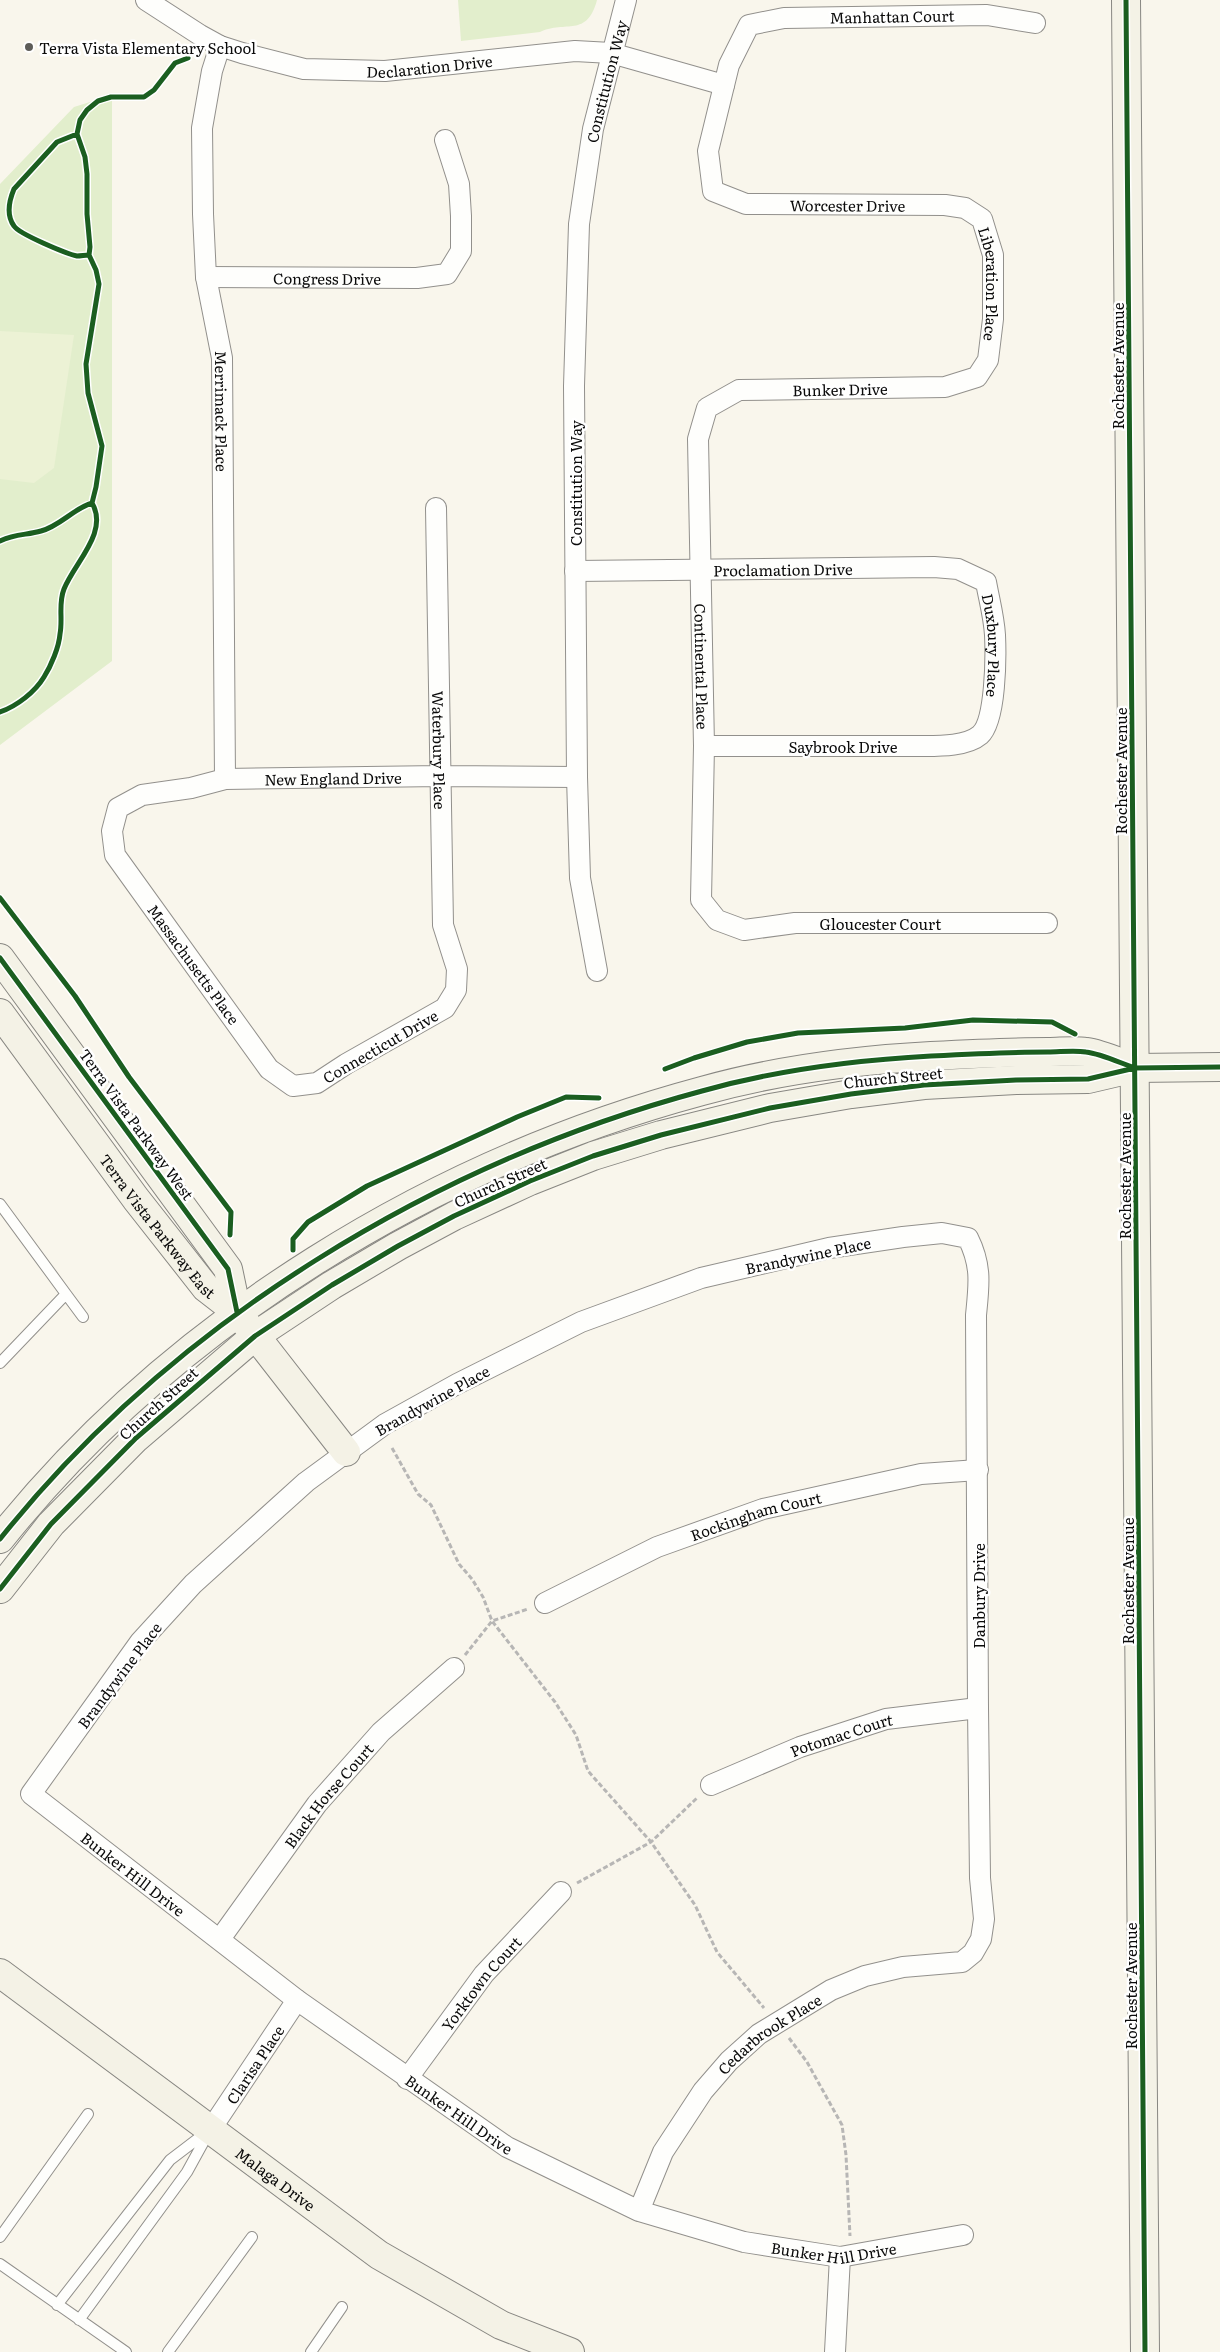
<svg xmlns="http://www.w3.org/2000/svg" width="1220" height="2352" viewBox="0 0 1220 2352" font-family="Literata,serif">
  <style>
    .green { fill: #e2eecc }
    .pitch { fill: #ecf2d5 }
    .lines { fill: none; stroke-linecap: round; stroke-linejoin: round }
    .lane-casing { stroke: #92908c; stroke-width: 12 }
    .street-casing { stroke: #92908c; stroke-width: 22 }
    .secondary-casing { stroke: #888782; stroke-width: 30 }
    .path { stroke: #b7b6b5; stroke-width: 3; stroke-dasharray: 5 2.5; stroke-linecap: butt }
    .lane { stroke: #fefefc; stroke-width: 10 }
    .street { stroke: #fefefc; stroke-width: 20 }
    .secondary { stroke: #f4f2e6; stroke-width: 28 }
    .cycleway-casing { stroke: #fff; stroke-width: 8 }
    .cycleway { stroke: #1b5e20; stroke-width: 5 }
    .poi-dot { fill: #5e5d59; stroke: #fff; stroke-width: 2 }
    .labels { text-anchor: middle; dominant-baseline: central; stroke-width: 5; stroke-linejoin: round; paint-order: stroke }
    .street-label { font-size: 15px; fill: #0a0a0a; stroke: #fff }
    .poi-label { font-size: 15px; fill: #0a0a0a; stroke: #fff; text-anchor: start }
  </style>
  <rect width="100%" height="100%" fill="#f9f6ec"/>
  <path class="green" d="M 458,0 L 597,0 C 587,38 566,20 540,32 L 461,41 Z
    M 112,95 L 112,661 L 0,745 L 0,184 L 74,107 Z"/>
  <path class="pitch" d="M 0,331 L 74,335 L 54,468 L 34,483 L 0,479 Z"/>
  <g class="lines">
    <g class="lane-casing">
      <path id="lane" d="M 0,1204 L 66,1294 L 0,1363
        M 66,1294 L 83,1317
        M 0,2237 L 88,2114
        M 0,2264 L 126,2352
        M 57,2305 L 170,2160 L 208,2131
        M 79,2320 L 187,2172 L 209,2132
        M 168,2352 L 252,2237
        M 311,2352 L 342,2307"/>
    </g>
    <g class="street-casing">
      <g id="street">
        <path id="s1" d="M 146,0 L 200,35 L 220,46 L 242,53 L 304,69 L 385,71 L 575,51 L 611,53 L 724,85"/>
        <path id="s2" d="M 1035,23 L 987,15 L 784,18 L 749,25 L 729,65 L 708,151 L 713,191 L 746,204 L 945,205 L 965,208 L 982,219 L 993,255 L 993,319 L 988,360 L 977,377 L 945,387 L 739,390 L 707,408 L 698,439 L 704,746 L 701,900 L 717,920 L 744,930 L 795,923 L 1047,923"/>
        <path id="s3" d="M 220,46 L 212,71 L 202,128 L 203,214 L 206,277 L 222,358 L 225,779"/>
        <path id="s4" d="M 206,277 L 417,278 L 447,274 L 461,251 L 461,216 L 459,184 L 445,140"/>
        <path id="s5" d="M 436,508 L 443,925 L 457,969 L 456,990 L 445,1008 L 346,1064 L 317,1083 L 293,1086 L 269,1069 L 115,855 L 112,831 L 118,808 L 142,795 L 191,788 L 225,779 L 441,776 L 577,777"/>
        <path id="s6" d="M 575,571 L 934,567 L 958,569 L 986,582 C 989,599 994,617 995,635 C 996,656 996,721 980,735 C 967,746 941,746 925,746 L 704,746"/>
        <path id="s7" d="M 597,971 L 580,878 L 577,777 L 574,386 L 579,224 L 593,129 L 626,0"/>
        <path id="s8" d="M 545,1603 L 657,1547 L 763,1509 L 921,1474 L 978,1470"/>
        <path id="s9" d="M 711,1785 L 800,1747 L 886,1719 L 978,1708"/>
        <path id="s10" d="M 220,1939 L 317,1804 L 381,1732 L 454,1668"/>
        <path id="s11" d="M 407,2079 L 484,1974 L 561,1892"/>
        <path id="s12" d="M 211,2129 L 297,2000"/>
        <path id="s13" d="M 639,2211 L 663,2152 L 703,2091 L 729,2061 L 759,2034 L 831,1990 L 865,1976 L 903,1967 L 962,1962 L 973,1953 L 981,1939 L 984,1919 L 980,1878 L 978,1708 L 976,1315 C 979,1285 982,1266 968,1238 L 942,1233 L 903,1237 L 829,1248 L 701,1278 L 581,1322 L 457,1384 L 385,1424 L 306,1482 L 193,1584 L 140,1642 L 31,1794 L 297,2000 L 507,2147 L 639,2211 L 744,2242 L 840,2257 L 963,2235"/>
        <path d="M 835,2352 L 840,2257"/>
      </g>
    </g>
    <g class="secondary-casing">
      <g id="secondary">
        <path d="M 1126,0 L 1145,2352"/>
        <path d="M 0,958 L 228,1269 L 237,1312"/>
        <path id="s14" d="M 0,1013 L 136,1199 L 206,1288 L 237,1312 L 346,1452"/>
        <path d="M 0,1539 C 174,1321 434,1163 702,1091 C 773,1071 857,1060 931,1056 C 970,1054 1009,1052 1048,1052 C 1060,1052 1074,1050 1086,1052 C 1102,1054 1120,1063 1135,1068"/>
        <path d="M 0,1589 L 51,1524 L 136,1438 L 255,1336 L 332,1285 L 398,1246 L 454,1216 L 530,1181 L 593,1156 L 661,1135 L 770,1108 L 851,1094 L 924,1085 L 1016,1080 L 1088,1079 L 1135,1068 L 1220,1067"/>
        <path id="s15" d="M 0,1973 L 379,2255 L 501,2325 L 570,2352"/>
      </g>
    </g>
    <path class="path" d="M 392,1448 L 418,1494 L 431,1505 L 459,1564 L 472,1579 L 483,1597 L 492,1621 L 555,1702 L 576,1735 L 588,1771 L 651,1842 L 695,1905 L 717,1952 L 764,2008
      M 465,1655 L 492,1621 L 528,1609
      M 577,1883 L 651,1842 L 697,1798
      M 789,2038 L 807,2062 L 842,2125 L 846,2155 L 850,2236"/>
    <use href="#lane" class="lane"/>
    <use href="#street" class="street"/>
    <use href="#secondary" class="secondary"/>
    <g class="cycleway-casing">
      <path id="cycleway" d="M 1126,0 L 1145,2352
        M 77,134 L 57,142 L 14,189 C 9,201 6,215 14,226 C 19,234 67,254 77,256 C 81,256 85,255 89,255
        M 0,541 C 14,534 27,535 41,531 C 60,526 73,509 92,503
        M 0,712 C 17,706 35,692 44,677 C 51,666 59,647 60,634 C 63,618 58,604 64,589 C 75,562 109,532 92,503 L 96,487 L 102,446 L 88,393 L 86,364 L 99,284 L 96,270 L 89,255 L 90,247 L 87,214 L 87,174 L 85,157 L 77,134 L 80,120 L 87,110 L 98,101 L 111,97 L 144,97 L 154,90 L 175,63 L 188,58
        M 0,898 L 75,996 L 129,1077 L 231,1212 L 230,1235
        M 0,958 L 228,1269 L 237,1312
        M 665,1069 L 694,1058 L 747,1042 L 798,1033 L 905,1028 L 973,1020 L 1052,1022 L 1075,1034
        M 293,1250 L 293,1239 L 308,1222 L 367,1186 L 517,1117 L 566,1097 L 599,1098
        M 0,1539 C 174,1321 434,1163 702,1091 C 773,1071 857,1060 931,1056 C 970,1054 1009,1052 1048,1052 C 1060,1052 1074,1050 1086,1052 C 1102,1054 1120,1063 1135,1068
        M 0,1589 L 51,1524 L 136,1438 L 255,1336 L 332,1285 L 398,1246 L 454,1216 L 530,1181 L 593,1156 L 661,1135 L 770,1108 L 851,1094 L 924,1085 L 1016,1080 L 1088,1079 L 1135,1068 L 1220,1067"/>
    </g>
    <use href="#cycleway" class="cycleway"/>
  </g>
  <circle class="poi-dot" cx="29" cy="47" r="5"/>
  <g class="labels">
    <g class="street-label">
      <text transform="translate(892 16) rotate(-1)">Manhattan Court</text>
      <text stroke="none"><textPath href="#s1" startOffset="300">Declaration Drive</textPath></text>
      <text stroke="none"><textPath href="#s7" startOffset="894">Constitution Way</textPath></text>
      <text stroke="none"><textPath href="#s2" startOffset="598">Worcester Drive</textPath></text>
      <text stroke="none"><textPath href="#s4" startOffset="121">Congress Drive</textPath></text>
      <text stroke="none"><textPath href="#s2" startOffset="802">Liberation Place</textPath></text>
      <text transform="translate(1117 366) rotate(-90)">Rochester Avenue</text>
      <text transform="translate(840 389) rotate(-1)">Bunker Drive</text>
      <text stroke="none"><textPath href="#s3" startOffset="369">Merrimack Place</textPath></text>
      <text transform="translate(575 483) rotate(-90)">Constitution Way</text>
      <text stroke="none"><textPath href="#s6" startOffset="208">Proclamation Drive</textPath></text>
      <text stroke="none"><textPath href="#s6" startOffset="478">Duxbury Place</textPath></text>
      <text stroke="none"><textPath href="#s2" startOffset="1435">Continental Place</textPath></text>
      <text x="843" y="746">Saybrook Drive</text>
      <text stroke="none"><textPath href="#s5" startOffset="242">Waterbury Place</textPath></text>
      <text transform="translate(1120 771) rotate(-90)">Rochester Avenue</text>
      <text stroke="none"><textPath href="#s5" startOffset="1239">New England Drive</textPath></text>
      <text stroke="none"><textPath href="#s2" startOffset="1860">Gloucester Court</textPath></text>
      <text transform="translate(194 964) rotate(54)">Massachusetts Place</text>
      <text transform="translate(380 1046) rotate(-30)">Connecticut Drive</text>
      <text transform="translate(893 1077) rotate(-6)">Church Street</text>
      <text transform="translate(137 1124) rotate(54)">Terra Vista Parkway West</text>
      <text transform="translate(1124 1176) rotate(-90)">Rochester Avenue</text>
      <text transform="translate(500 1182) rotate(-24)">Church Street</text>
      <text stroke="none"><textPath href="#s14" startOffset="265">Terra Vista Parkway East</textPath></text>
      <text transform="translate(808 1255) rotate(-12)">Brandywine Place</text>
      <text transform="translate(432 1400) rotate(-29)">Brandywine Place</text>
      <text transform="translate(158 1403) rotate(-42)">Church Street</text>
      <text stroke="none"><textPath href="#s8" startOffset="229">Rockingham Court</textPath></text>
      <text transform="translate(1127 1581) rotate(-90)">Rochester Avenue</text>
      <text transform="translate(978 1596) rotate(-90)">Danbury Drive</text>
      <text transform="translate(119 1675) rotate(-53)">Brandywine Place</text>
      <text stroke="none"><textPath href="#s9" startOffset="140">Potomac Court</textPath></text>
      <text stroke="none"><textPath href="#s10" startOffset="180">Black Horse Court</textPath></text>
      <text stroke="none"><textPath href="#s13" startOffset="2436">Bunker Hill Drive</textPath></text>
      <text stroke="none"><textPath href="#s11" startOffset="121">Yorktown Court</textPath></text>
      <text transform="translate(1130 1986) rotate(-90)">Rochester Avenue</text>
      <text stroke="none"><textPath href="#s13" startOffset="225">Cedarbrook Place</textPath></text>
      <text stroke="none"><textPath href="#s12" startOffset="78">Clarisa Place</textPath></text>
      <text stroke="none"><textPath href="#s13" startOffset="2841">Bunker Hill Drive</textPath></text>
      <text stroke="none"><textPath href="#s15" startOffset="344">Malaga Drive</textPath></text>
      <text stroke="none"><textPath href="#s13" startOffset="3246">Bunker Hill Drive</textPath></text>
    </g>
    <g class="poi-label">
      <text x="39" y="47">Terra Vista Elementary School</text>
    </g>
  </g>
</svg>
